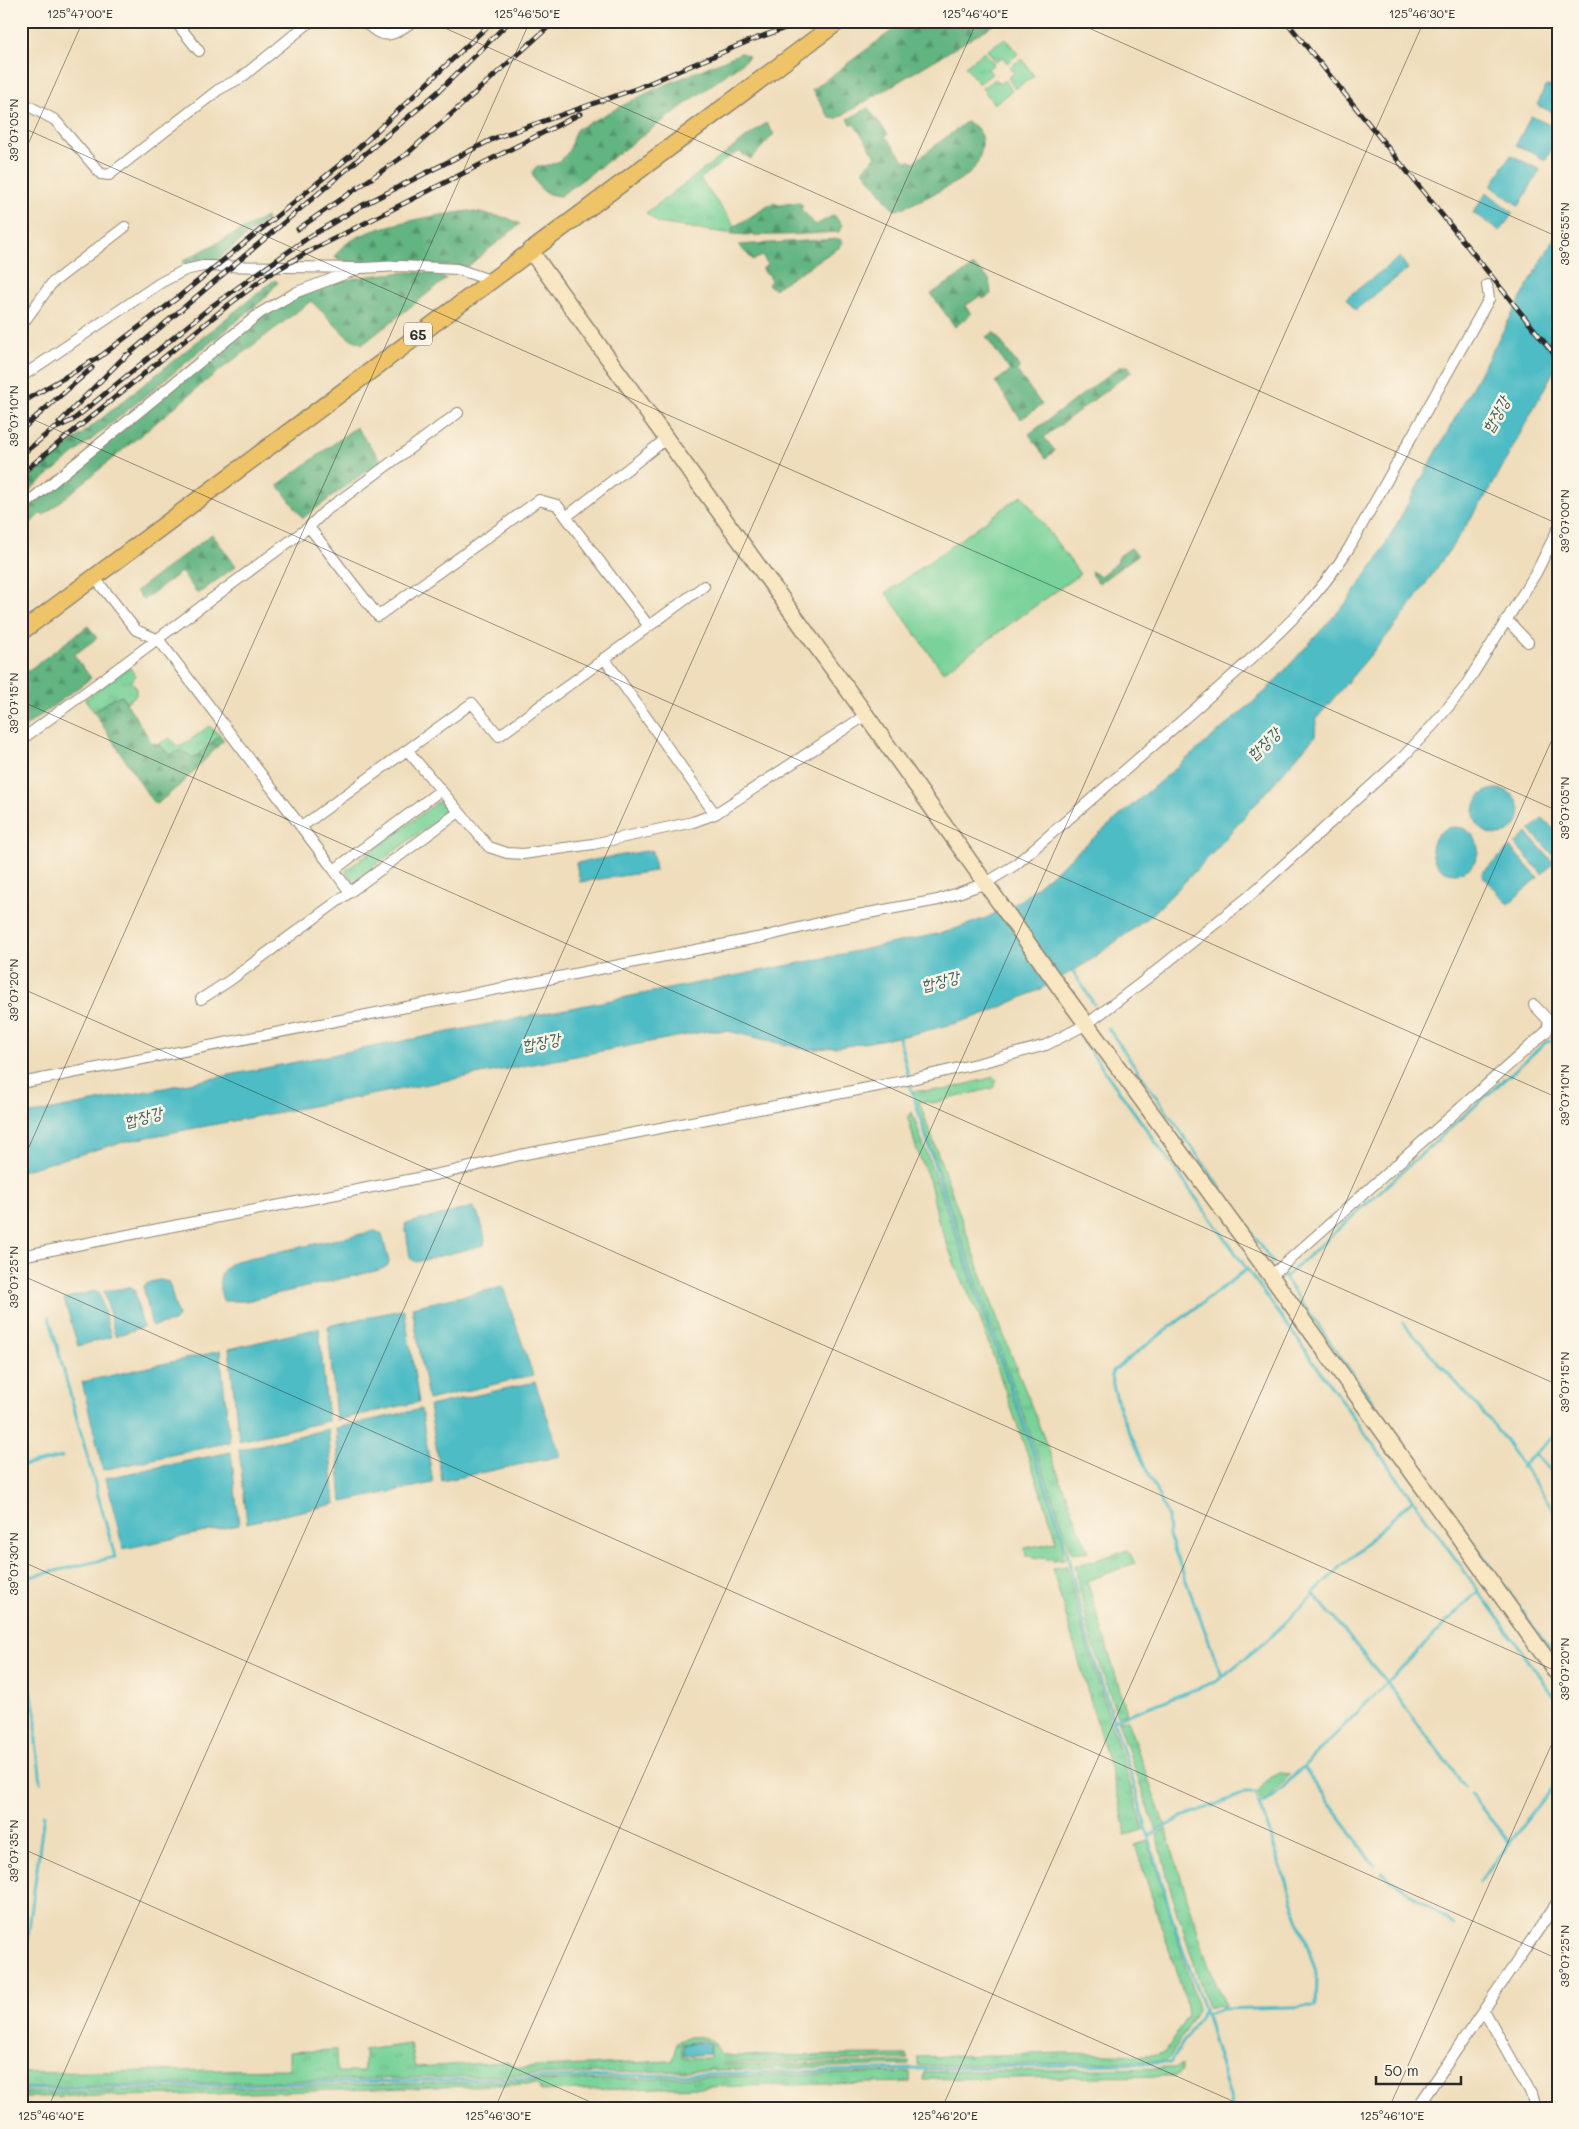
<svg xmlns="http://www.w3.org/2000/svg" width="1579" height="2129" viewBox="0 0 1579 2129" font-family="Mali,'Poor Story',sans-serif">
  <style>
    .grass { fill: url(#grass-tufts); stroke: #527e62; fill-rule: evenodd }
    .forest { fill: url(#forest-firs); stroke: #467056 }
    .pitch { fill: #78d299; stroke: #527e62 }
    .water { fill: #4ebcc5; stroke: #3c7478 }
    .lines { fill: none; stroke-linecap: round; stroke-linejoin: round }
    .stream { stroke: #4ebcc5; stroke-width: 3 }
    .street-casing { stroke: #8d8473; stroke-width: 12 }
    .secondary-casing { stroke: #8d8473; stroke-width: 18 }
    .primary-casing { stroke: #8d8473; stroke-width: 19 }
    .street { stroke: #fff; stroke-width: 10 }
    .secondary { stroke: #f9e7c3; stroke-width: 15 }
    .primary { stroke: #efc469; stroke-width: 16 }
    .rail-casing { stroke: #2b2b2b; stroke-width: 5 }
    .rail { stroke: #fcf5e5; stroke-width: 3; stroke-dasharray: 9; stroke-linecap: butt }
    .ticks { fill: none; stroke: #2b2b2b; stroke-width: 1; stroke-opacity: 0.45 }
    .labels { text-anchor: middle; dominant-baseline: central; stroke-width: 5; stroke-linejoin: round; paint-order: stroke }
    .shield { fill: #fcf5e5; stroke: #6a6863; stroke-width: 1 }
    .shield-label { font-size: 14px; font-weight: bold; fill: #2b2b2b }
    .water-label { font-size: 16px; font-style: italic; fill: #375e61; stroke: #fcf5e5 }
    .neatline { fill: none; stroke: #2b2b2b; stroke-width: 2 }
    .ticks-label { font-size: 12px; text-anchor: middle; fill: #2b2b2b }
  </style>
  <defs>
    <pattern id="grass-tufts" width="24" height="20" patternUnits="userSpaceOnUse" patternTransform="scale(1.25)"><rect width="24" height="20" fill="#78d299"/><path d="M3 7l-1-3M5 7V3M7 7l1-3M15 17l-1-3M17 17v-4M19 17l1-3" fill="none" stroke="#68b484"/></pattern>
    <pattern id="forest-firs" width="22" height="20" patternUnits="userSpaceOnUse" patternTransform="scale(1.25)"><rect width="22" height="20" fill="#62b481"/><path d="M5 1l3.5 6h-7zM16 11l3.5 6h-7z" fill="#51936a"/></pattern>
  </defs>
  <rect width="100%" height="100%" fill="#fcf5e5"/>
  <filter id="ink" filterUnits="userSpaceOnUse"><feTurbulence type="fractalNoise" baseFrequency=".02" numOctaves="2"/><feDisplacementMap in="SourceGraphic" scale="10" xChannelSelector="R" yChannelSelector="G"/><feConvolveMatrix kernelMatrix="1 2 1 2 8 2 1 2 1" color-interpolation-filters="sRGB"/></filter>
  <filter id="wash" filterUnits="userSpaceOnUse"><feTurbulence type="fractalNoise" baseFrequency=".0096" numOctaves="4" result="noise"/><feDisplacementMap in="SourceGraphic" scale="20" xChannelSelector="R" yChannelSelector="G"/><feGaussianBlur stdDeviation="1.12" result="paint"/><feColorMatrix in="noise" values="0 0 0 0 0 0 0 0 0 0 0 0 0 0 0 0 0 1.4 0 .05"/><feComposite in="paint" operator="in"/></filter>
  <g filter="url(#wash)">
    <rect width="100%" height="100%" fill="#efddbb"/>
    <path class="grass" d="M 1005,38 L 1018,54 L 1007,63 L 1003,57 L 996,62 L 987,50 Z
      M 984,52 L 994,64 L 988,69 L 992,74 L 979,84 L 965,66 Z
      M 1022,59 L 1034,76 L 1015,89 L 1008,78 L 1014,73 L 1010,67 Z
      M 995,79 L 999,84 L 1005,80 L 1012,91 L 994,104 L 982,88 Z
      M 723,155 L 726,159 L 700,179 L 735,226 L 732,229 L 733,234 L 658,223 L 646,213 Z
      M 129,667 L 136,676 L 131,681 L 136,687 L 136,695 L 127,702 L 122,696 L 113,698 L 94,712 L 85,699 Z
      M 209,726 L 220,735 L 194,759 L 181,750 L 170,755 L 158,744 L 170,738 L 177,746 L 182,746 Z
      M 439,801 L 447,812 L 353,882 L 345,871 Z
      M 994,1077 L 997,1080 L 993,1088 L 933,1103 L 919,1101 L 999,1323 L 1088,1551 L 1072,1553 L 944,1189 L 915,1098 L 914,1091 L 944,1090 Z
      M 912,1112 L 1062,1536 L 1064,1559 L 1054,1560 L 1026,1556 L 1025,1548 L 1056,1542 L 1054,1530 L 978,1313 L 956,1268 L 938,1220 L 930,1182 L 916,1148 L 908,1118 Z
      M 1128,1550 L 1135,1563 L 1087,1581 L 1127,1713 L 1117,1716 L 1089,1631 L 1075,1566 Z
      M 1067,1566 L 1083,1632 L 1144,1830 L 1124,1835 L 1125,1826 L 1115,1785 L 1052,1568 Z
      M 1127,1720 L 1165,1826 L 1156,1830 L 1118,1721 Z
      M 1280,1773 L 1290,1774 L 1268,1799 L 1262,1800 L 1258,1791 L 1270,1778 Z
      M 1166,1829 L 1208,1964 L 1226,2006 L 1221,2007 L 1219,2005 L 1208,2008 L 1170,1888 L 1157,1834 Z
      M 1148,1841 L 1198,2008 L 1170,2057 L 1166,2061 L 918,2066 L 918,2057 L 1067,2053 L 1151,2055 L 1166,2051 L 1188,2015 L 1186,2002 L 1135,1845 Z
      M 689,2037 C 710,2036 710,2037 720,2054 L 734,2056 L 906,2055 L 908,2059 L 724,2063 L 724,2065 L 909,2062 L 909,2065 L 21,2088 L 21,2073 L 289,2069 L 289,2052 L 336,2050 L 337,2072 L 364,2072 L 364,2050 L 410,2044 L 415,2067 L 507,2062 L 518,2068 L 672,2061 L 677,2042 ZM 705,2040 L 710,2044 L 710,2058 L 682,2058 L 682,2044 Z
      M 1181,2064 L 1181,2071 L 1176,2076 L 923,2079 L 924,2072 L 1170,2068 L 1176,2068 Z
      M 910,2072 L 910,2082 L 541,2091 L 537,2084 L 181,2095 L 21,2097 L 21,2093 Z"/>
    <path class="forest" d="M 905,21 L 1000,21 L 836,119 L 830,118 L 812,90 Z
      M 741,53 L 749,56 L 747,59 L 560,196 C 543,195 537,187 532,172 L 537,166 C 551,166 564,162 570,148 C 573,140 572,136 577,129 L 653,90 Z
      M 868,108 L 888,134 L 885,136 L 904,160 L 914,162 L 966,122 C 969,124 974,125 976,127 C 988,139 980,163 970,173 C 963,180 902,211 894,210 L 863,170 L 876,156 L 854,124 L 851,124 L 848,119 Z
      M 766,123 L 774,134 L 751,159 L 739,152 L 726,159 L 723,155 Z
      M 797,202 L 803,205 L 801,209 L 816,225 L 834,215 L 842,225 L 839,232 C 803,234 768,237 733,234 L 732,229 L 735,226 L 773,203 L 780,205 Z
      M 469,211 L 508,218 L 520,224 L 467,267 L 399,262 L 353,263 L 335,258 C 344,227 440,215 469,211 Z
      M 266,217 L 267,220 L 214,262 L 185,265 L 183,261 Z
      M 840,239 L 843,242 L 840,247 L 774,289 L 768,284 L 771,281 L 769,274 L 764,273 L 762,269 L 767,265 L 763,256 L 753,260 L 738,245 Z
      M 974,266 L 989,279 L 991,294 L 983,299 L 980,296 L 965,306 L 971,314 L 955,327 L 931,294 Z
      M 410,272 L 434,273 L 446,279 L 363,344 L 347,337 L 311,301 L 211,377 L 44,515 L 40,514 L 21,533 L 21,514 L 265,314 C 317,284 350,276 410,272 Z
      M 274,280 L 278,282 L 264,299 L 21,497 L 21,483 Z
      M 994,332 L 1020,368 L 1017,371 L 1042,405 L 1021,419 L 995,382 L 1010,371 L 986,337 Z
      M 1121,366 L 1128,366 L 1132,371 L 1044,437 L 1055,451 L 1046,458 L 1029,434 Z
      M 356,427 L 381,460 L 303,518 L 278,485 Z
      M 212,534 L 236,566 L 198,594 L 181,572 L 143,600 L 136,591 Z
      M 1131,548 L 1138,555 L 1099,583 L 1092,576 L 1091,571 L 1100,576 L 1117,563 L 1119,556 Z
      M 88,626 L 97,638 L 74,655 L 91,678 L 21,730 L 21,676 Z
      M 122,696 L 152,743 L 158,744 L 170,755 L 181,750 L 194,758 L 220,735 L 224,740 L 181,784 L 157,804 L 152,801 L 94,712 L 113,698 Z"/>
    <path class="pitch" d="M 1022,495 L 1080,574 L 943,672 L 886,593 Z"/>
    <path class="water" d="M 1548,86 L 1558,90 L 1558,115 L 1537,105 L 1545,87 Z
      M 1531,116 L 1558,129 L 1558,135 L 1546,160 L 1516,145 Z
      M 1511,155 L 1540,170 L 1519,206 L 1491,186 Z
      M 1487,192 L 1513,213 L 1500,231 L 1473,213 Z
      M 1558,231 L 1558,363 L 1492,486 L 1462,532 L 1401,619 L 1316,719 L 1315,736 L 1209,857 L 1152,915 L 1088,962 L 1041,989 L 990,1012 L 957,1023 L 909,1035 L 846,1046 L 808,1050 L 728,1031 L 708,1031 L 127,1141 L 21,1171 L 21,1116 L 800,963 L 946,932 L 986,918 L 1021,900 L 1265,692 L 1346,603 L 1378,558 Z
      M 1400,257 L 1408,269 L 1355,310 L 1346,298 Z
      M1474 812a23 23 0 1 1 46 0a23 23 0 1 1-46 0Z
      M 1543,818 L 1558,834 L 1558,860 L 1530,830 Z
      M1432 850a23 23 0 1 1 46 0a23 23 0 1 1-46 0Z
      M 1527,833 L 1554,863 L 1542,874 L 1515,844 Z
      M 1510,847 L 1538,878 L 1508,904 L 1481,874 Z
      M 652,850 L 655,871 L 580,882 L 576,863 Z
      M 473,1207 C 479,1213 487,1236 484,1245 L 416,1262 L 410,1258 L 405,1224 Z
      M 375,1231 L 382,1234 L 389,1262 L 387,1266 L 379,1270 L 246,1301 L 223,1301 C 218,1283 217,1270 235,1261 Z
      M 160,1280 L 169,1282 L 178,1317 L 174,1322 L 152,1326 L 143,1286 L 150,1282 Z
      M 131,1287 L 134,1289 L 143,1327 L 115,1336 L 104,1291 Z
      M 503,1287 L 533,1375 L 428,1400 L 412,1307 Z
      M 94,1291 L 99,1293 L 111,1337 L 78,1346 L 64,1299 Z
      M 404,1309 L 419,1402 L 336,1420 L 328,1326 Z
      M 319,1328 L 328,1421 L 239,1441 L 229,1349 Z
      M 220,1351 L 230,1442 L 103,1470 L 82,1382 Z
      M 535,1382 L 561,1456 L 442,1481 L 429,1406 Z
      M 421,1409 L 433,1483 L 342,1502 L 336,1428 Z
      M 328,1429 L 335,1504 L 247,1523 L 239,1450 Z
      M 231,1452 L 239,1525 L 123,1549 L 106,1478 Z
      M 706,2042 L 709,2045 L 709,2054 L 683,2056 L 684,2044 Z"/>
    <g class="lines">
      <path class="stream" d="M 1071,968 L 1094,1004
        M 1108,1028 L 1273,1263
        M 898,1033 L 912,1091 L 942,1190 L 1063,1535 L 1086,1634 L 1134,1785 L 1176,1931 L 1204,2009 L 1233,2108
        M 1083,1041 L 1554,1696
        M 1282,1275 L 1558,1661
        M 1284,1278 L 1546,1042 L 1558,1039
        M 1403,1323 L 1494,1425 L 1558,1516
        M 1536,1455 L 1558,1480
        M 21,1466 L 62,1457
        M 1521,1467 L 1558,1432
        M 1412,1500 L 1313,1593 L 1387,1683 L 1465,1787
        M 21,1579 L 115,1557 L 49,1317
        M 21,1632 L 36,1718 L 36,1742 L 41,1782
        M 1222,1676 L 1169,1536 L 1168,1517 L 1120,1411 L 1111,1377 L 1113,1371 L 1123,1363 L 1247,1269
        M 1114,1720 L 1217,1681 L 1265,1642 L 1314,1595
        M 1303,1767 L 1374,1865
        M 1470,1794 L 1509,1842
        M 1150,1835 L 1182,1817 L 1246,1793 L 1256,1793 L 1260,1804
        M 1382,1873 L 1454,1925
        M 1480,1882 L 1558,1780
        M 21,1991 L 44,1814
        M 1206,2014 L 1222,2009 L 1316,2006 L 1317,1975 L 1260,1804 C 1273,1802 1291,1777 1303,1767 L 1478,1591
        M 21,2090 L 1170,2063 L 1204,2009"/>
    </g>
  </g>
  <g filter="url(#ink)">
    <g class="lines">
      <g class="street-casing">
        <path id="street" d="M 175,21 L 199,51
          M 365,21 C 382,42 394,36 413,21
          M 21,102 L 55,120 L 101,174 L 109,175 L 218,90 L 242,77 L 311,21
          M 21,326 L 52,283 L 125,227
          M 21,377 L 160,283 L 185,270 L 203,266 L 362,268 L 401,266 L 457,269 L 490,280
          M 21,508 L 260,313 L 297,292 L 358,269
          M 566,517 L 666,439
          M 309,527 L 324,512 L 458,413
          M 94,577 L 136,630 L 159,640 L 334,870 L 441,790
          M 1508,621 L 1528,642
          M 604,658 L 715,814
          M 21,740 L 309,527 L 378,616 L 539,500 L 557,505 L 648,625
          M 407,750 L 489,847 L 507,853 L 523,854 L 593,844 L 693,822 L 715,814 L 866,715
          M 301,827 L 472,703 L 499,736 L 704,586
          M 334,870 L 349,891
          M 201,999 L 229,981 L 459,812
          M 21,1083 L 767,936 L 831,920 L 938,900 L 986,883 L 1015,865 C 1081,808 1147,752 1212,694 C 1262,649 1314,605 1349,548 L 1489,299 L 1487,285
          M 21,1256 L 449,1172 L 520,1155 L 899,1082 L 980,1063 L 1046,1045 L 1087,1024 L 1145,980 L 1247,898 L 1403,757 L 1434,724 L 1464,688 L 1536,573 L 1558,529
          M 1271,1276 L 1547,1031 L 1549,1021 L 1534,1005
          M 1484,2010 L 1531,2094 L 1535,2108
          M 1417,2108 L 1558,1901"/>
      </g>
      <g class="secondary-casing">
        <path id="secondary" d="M 530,250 L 866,715 L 1062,991 L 1271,1276 L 1558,1675"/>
      </g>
      <g class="primary-casing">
        <path id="primary" d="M 21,632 L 839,21"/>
      </g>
      <use href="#street" class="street"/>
      <use href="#secondary" class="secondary"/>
      <use href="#primary" class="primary"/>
      <g class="rail-casing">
        <path id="rail" d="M 1286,21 L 1558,359
          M 298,229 L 408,153 L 555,21
          M 123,359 L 439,91 L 510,21
          M 21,403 L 101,356 L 176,299 L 349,157 L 493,21
          M 59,423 L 126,355
          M 21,430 L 92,368
          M 21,455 L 52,430 L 73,420 L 212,306 L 309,237 L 359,207 L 495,138 L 638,88 L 749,41 L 805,21
          M 21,474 L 227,306 L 268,275 L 306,253 L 580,114"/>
      </g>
      <use href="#rail" class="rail"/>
    </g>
  </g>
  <path class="ticks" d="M 429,21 L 1558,524M 1073,21 L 1558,237M 21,127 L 1558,811M 21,160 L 83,21M 21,414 L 1558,1098M 21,701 L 1558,1385M 21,988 L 1558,1672M 21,1165 L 530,21M 21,1275 L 1558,1959M 21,1561 L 1248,2108M 21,1848 L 604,2108M 48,2108 L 977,21M 495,2108 L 1424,21M 942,2108 L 1558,726M 1389,2108 L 1558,1730"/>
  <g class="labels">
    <rect class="shield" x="404" y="322.5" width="28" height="23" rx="4"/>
    <g class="shield-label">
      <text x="418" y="334">65</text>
    </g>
    <g class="water-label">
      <text transform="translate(1495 414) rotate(-60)">합장강</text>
      <text transform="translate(1263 743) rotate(-43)">합장강</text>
      <text transform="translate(940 980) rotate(-14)">합장강</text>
      <text transform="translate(541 1041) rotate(-10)">합장강</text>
      <text transform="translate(143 1116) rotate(-14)">합장강</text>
    </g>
  </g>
  <rect width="1579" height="2129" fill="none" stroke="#fcf5e5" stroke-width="55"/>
  <path d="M1376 2076v8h85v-8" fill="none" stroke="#2b2b2b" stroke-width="2.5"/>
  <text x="1384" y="2076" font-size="15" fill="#2b2b2b" stroke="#fcf5e5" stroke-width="4" paint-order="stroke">50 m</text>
  <rect x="28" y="28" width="1524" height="2074" class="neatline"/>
  <g class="ticks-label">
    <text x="80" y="18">125°47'00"E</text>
    <text x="527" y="18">125°46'50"E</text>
    <text x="975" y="18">125°46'40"E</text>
    <text x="1422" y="18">125°46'30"E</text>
    <text transform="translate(14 130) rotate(-90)" y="4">39°07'05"N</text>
    <text transform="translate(1565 234) rotate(-90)" y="4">39°06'55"N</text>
    <text transform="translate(14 416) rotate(-90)" y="4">39°07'10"N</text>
    <text transform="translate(1565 521) rotate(-90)" y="4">39°07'00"N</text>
    <text transform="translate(14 703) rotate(-90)" y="4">39°07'15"N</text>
    <text transform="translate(1565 808) rotate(-90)" y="4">39°07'05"N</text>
    <text transform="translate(14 990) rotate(-90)" y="4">39°07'20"N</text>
    <text transform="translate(1565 1095) rotate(-90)" y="4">39°07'10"N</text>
    <text transform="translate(14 1277) rotate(-90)" y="4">39°07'25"N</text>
    <text transform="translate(1565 1382) rotate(-90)" y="4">39°07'15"N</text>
    <text transform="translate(14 1564) rotate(-90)" y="4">39°07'30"N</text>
    <text transform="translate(1565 1669) rotate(-90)" y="4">39°07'20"N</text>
    <text transform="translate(14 1851) rotate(-90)" y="4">39°07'35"N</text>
    <text transform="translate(1565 1956) rotate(-90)" y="4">39°07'25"N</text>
    <text x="51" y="2120">125°46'40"E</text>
    <text x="498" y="2120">125°46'30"E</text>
    <text x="945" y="2120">125°46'20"E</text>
    <text x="1392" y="2120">125°46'10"E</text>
  </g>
</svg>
